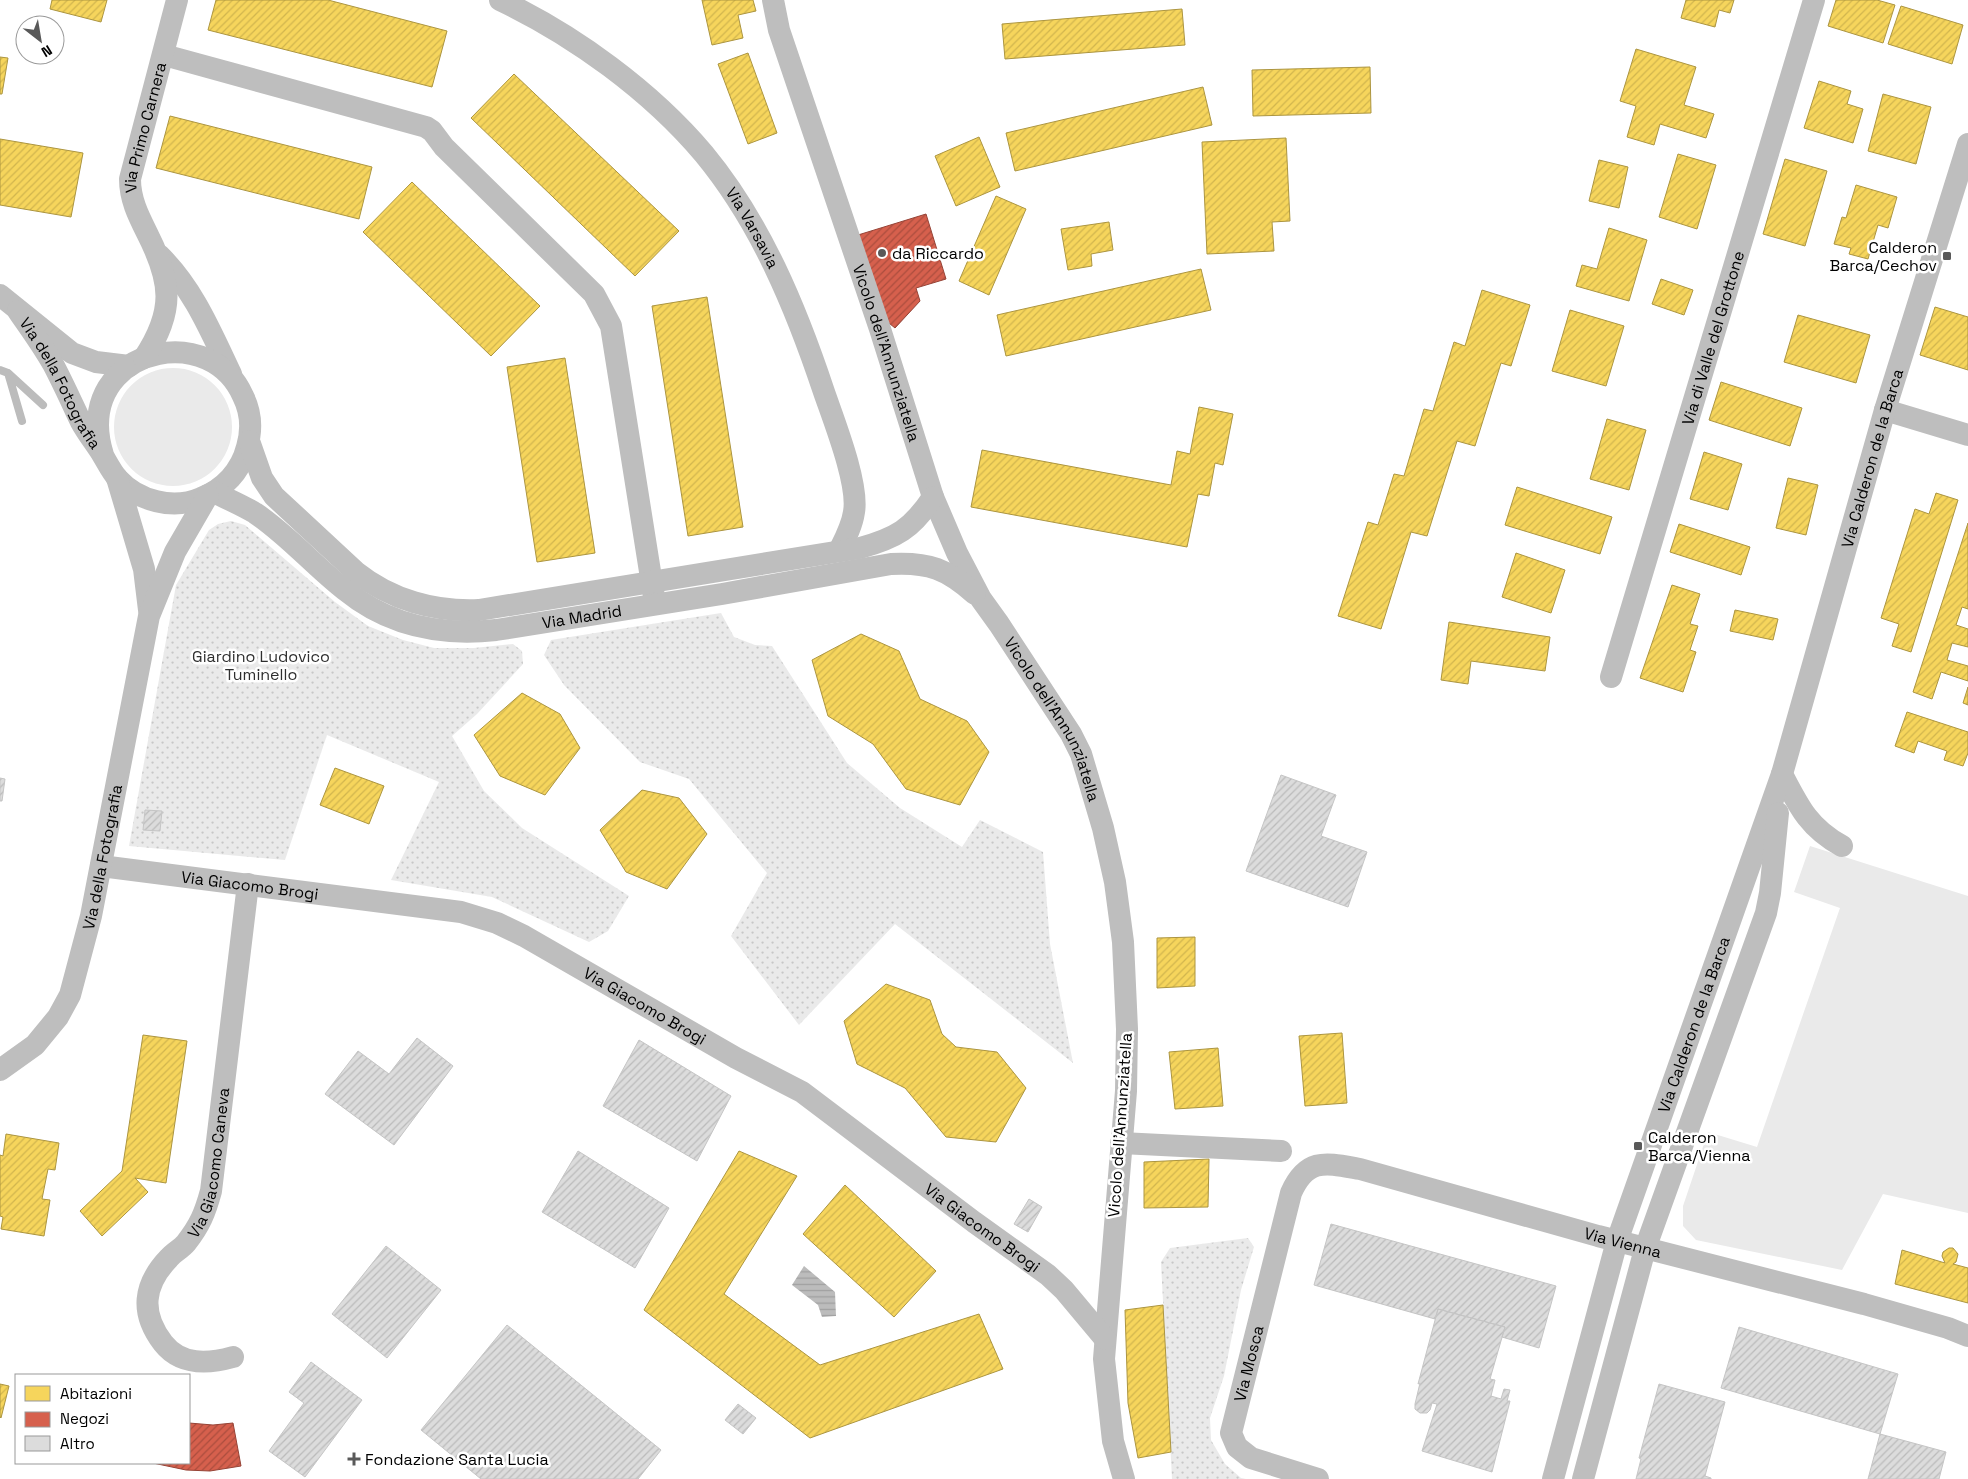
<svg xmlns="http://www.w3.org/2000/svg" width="1968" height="1479" viewBox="0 0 1968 1479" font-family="'Space Grotesk',sans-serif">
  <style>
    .grass { fill: url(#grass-dots) }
    .park { fill: #eaeaea }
    .water { fill: url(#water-rules) }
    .homes { fill: url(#homes-hatch); stroke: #ac9540 }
    .shops { fill: url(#shops-hatch); stroke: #964336 }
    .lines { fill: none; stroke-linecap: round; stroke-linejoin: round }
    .stream { stroke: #bcbcbc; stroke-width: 8 }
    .building { fill: url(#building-hatch); stroke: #c5c5c5 }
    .minor { stroke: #bebebe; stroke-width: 22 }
    .poi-dot { fill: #595959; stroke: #fff; stroke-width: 2 }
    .labels { text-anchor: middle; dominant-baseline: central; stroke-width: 5; stroke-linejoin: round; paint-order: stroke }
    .street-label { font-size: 16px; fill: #000; stroke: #fff }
    .poi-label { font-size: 16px; fill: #000; stroke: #fff; text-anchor: start }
    .park-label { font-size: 16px; fill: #2f2f2f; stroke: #fff }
  </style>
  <defs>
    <pattern id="grass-dots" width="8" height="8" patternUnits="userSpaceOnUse" patternTransform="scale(1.25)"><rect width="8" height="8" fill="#eaeaea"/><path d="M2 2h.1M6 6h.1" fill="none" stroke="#c7c7c7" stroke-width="1.8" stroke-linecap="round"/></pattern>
    <pattern id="water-rules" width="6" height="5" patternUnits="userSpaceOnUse" patternTransform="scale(1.25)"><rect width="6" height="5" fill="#bcbcbc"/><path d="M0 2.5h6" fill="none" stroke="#a0a0a0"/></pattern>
    <pattern id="homes-hatch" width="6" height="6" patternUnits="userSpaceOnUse" patternTransform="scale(1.25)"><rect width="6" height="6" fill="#f6d55c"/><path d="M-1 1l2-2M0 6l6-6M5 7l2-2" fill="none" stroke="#d1b54e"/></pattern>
    <pattern id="shops-hatch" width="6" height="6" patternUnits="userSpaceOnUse" patternTransform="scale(1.25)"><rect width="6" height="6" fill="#d6604d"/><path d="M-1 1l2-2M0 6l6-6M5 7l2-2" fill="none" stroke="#ab4d3e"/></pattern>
    <pattern id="building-hatch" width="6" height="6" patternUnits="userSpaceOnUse" patternTransform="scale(1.25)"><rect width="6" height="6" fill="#dcdcdc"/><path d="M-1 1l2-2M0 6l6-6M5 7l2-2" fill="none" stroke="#bbb"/></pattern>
  </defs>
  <rect width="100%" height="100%" fill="#fff"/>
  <path class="grass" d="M 231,521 L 245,525 L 335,602 L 368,626 L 403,640 L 434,648 L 474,648 L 513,644 L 522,651 L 523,664 L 477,714 L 452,736 L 484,791 L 522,828 L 629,896 L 608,931 L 589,942 L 492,897 L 391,880 L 439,782 L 327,735 L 285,860 L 129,846 L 176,585 L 209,530 L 218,524 Z
    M 721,613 L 734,637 L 755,645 L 772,646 L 847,763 L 900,808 L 962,847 L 980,820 L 1043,852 L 1050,944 L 1073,1063 L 895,924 L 799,1025 L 731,936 L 767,873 L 689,779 L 640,762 L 564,685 L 544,655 L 551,640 Z
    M 1248,1238 L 1254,1247 L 1241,1290 L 1224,1376 L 1210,1418 L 1211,1440 L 1225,1464 L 1241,1478 L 1246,1479 L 1172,1479 L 1161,1262 L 1170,1248 Z"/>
  <path class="park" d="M114 427a59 59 0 1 1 118 0a59 59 0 1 1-118 0Z
    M 1810,846 L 1968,896 L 1968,1213 L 1883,1194 L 1842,1270 L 1696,1240 L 1683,1226 L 1683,1206 L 1708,1132 L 1757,1147 L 1840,908 L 1794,892 Z"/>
  <path class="water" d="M 804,1266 L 835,1292 L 836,1316 L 822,1317 L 818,1305 L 792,1285 Z"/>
  <path class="homes" d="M 52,0 L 107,0 L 101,22 L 50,9 Z
    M 216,0 L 328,0 L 447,31 L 432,87 L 208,30 Z
    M 702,0 L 753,0 L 756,11 L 738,15 L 743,38 L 712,45 Z
    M 1686,0 L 1734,0 L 1730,13 L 1719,10 L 1715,27 L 1681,18 Z
    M 1836,0 L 1877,0 L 1895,5 L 1883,43 L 1828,26 Z
    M 1901,6 L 1963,25 L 1952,64 L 1888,44 Z
    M 1182,9 L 1185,45 L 1005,59 L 1002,24 Z
    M 1636,49 L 1696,67 L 1684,105 L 1714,114 L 1706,138 L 1660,124 L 1654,145 L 1627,137 L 1636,106 L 1620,101 Z
    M 748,53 L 777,133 L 748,144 L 718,64 Z
    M 0,57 L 8,58 L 2,94 L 0,94 Z
    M 1370,67 L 1371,113 L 1253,116 L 1252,70 Z
    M 514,74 L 679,231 L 635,276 L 471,118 Z
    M 1819,81 L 1851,91 L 1847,104 L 1863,109 L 1853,143 L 1804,128 Z
    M 1203,87 L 1212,125 L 1015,171 L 1006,133 Z
    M 1883,94 L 1931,107 L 1916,164 L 1868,151 Z
    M 170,116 L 372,167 L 359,219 L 156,168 Z
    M 979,137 L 1000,187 L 956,206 L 935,156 Z
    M 1286,138 L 1290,221 L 1272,222 L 1274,251 L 1207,254 L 1202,142 Z
    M 0,139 L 83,153 L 71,217 L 0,205 Z
    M 1678,154 L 1716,165 L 1697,229 L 1659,217 Z
    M 1785,159 L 1827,171 L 1805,246 L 1763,234 Z
    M 1599,160 L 1628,167 L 1619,208 L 1589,201 Z
    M 412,182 L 540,306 L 491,356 L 363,232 Z
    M 1856,185 L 1897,197 L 1888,228 L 1878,225 L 1868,259 L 1849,254 L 1851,248 L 1834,244 L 1842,217 L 1846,218 Z
    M 996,196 L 1026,209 L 989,295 L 959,281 Z
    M 1109,222 L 1113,250 L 1091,254 L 1092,266 L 1068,270 L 1061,229 Z
    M 1609,228 L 1647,240 L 1629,301 L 1576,286 L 1582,265 L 1597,269 Z
    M 1201,269 L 1211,310 L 1006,356 L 997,315 Z
    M 1661,279 L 1693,290 L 1684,315 L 1652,304 Z
    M 1482,290 L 1530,305 L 1511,366 L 1501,363 L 1475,446 L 1457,441 L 1427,536 L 1411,532 L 1381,629 L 1338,616 L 1368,522 L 1378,525 L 1394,474 L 1404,476 L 1424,409 L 1433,411 L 1454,342 L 1465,346 Z
    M 707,297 L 743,527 L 688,536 L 652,306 Z
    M 1935,307 L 1968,317 L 1968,370 L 1920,355 Z
    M 1570,310 L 1624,326 L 1606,386 L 1552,371 Z
    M 1798,315 L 1870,335 L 1856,383 L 1784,362 Z
    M 565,358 L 595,553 L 537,562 L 507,367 Z
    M 1721,382 L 1802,408 L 1790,446 L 1709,420 Z
    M 1199,407 L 1233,414 L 1223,465 L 1215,463 L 1209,496 L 1198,494 L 1187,547 L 971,507 L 982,450 L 1171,485 L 1177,451 L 1190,454 Z
    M 1607,419 L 1646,430 L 1629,490 L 1590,479 Z
    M 1704,452 L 1742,464 L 1728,510 L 1690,499 Z
    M 1788,478 L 1818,485 L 1806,535 L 1776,528 Z
    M 1517,487 L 1612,517 L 1600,554 L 1505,525 Z
    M 1936,493 L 1958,500 L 1911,652 L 1892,646 L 1899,624 L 1881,618 L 1915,509 L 1929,514 Z
    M 1968,523 L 1968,609 L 1962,607 L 1956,625 L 1968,629 L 1968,647 L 1952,643 L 1947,660 L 1968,666 L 1968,681 L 1941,672 L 1932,699 L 1913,692 Z
    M 1679,524 L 1750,547 L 1741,575 L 1670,552 Z
    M 1516,553 L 1565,570 L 1551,613 L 1502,597 Z
    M 1672,585 L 1700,594 L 1690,624 L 1698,626 L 1690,650 L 1696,652 L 1683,692 L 1640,678 Z
    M 1735,610 L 1778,619 L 1773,640 L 1730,631 Z
    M 1449,622 L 1550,637 L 1545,671 L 1471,661 L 1468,684 L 1441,680 Z
    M 861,634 L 899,651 L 920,699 L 967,721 L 989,752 L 960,805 L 906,789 L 873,744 L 828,716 L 812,660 Z
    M 1968,687 L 1968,705 L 1963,703 Z
    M 522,693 L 560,714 L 580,748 L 545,795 L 500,776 L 474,735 Z
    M 1907,712 L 1968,732 L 1968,753 L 1963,766 L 1944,760 L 1947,751 L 1918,741 L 1914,753 L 1895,746 Z
    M 335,768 L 384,786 L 369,824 L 320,805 Z
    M 642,790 L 679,798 L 707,834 L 667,889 L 626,872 L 600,830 Z
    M 1195,937 L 1195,986 L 1157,988 L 1157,938 Z
    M 886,984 L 930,1000 L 942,1034 L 956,1047 L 997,1052 L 1026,1088 L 996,1142 L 946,1137 L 905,1088 L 857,1064 L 844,1021 Z
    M 1342,1033 L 1347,1103 L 1305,1106 L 1299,1036 Z
    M 143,1035 L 187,1041 L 166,1183 L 135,1178 L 148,1192 L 102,1236 L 80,1211 L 122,1171 Z
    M 1218,1048 L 1223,1106 L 1175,1109 L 1169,1052 Z
    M 6,1134 L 59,1143 L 55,1170 L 48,1169 L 42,1199 L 50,1200 L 44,1236 L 1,1229 L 3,1217 L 0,1216 L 0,1155 L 3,1156 Z
    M 739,1151 L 797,1176 L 724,1294 L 820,1365 L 979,1314 L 1003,1369 L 810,1438 L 644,1310 Z
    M 1209,1159 L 1208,1207 L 1144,1208 L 1144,1162 Z
    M 845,1185 L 936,1271 L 894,1317 L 803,1234 Z
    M 1949,1248 L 1953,1248 L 1958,1254 L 1956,1262 L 1953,1264 L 1968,1268 L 1968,1303 L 1895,1284 L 1902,1250 L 1945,1263 L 1942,1256 L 1943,1252 Z
    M 1163,1305 L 1171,1452 L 1138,1458 L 1128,1403 L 1125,1310 Z
    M 0,1384 L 9,1386 L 1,1418 L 0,1417 Z"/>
  <path class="shops" d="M 926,214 L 946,279 L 916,288 L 920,301 L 895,328 L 884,319 L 858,235 Z
    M 189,1423 L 213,1425 L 233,1423 L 241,1466 L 210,1471 L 186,1470 L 153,1463 L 189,1463 Z"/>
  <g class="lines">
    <path class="stream" d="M 0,370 L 8,373 L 22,421
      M 8,373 L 43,405"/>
  </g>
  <path class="building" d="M 1281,775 L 1336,795 L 1321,836 L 1367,852 L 1348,907 L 1246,871 Z
    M 0,778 L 5,779 L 2,801 L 0,801 Z
    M 145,810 L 162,811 L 160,831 L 143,830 Z
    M 417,1038 L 453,1066 L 394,1145 L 325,1094 L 358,1051 L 389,1074 Z
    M 639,1040 L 731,1096 L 697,1161 L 603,1106 Z
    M 578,1151 L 669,1208 L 635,1268 L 542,1212 Z
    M 1029,1199 L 1042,1207 L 1028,1232 L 1014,1224 Z
    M 1331,1224 L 1556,1286 L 1539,1348 L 1502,1337 L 1505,1327 L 1438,1309 L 1435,1319 L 1314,1285 Z
    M 386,1246 L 441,1290 L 387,1358 L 332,1314 Z
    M 1438,1309 L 1505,1327 L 1490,1379 L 1495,1380 L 1491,1396 L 1501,1399 L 1504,1389 L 1510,1390 L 1507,1401 L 1510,1401 L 1492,1472 L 1422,1451 L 1437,1404 L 1432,1403 L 1430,1410 L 1427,1413 L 1420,1413 L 1415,1409 L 1415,1404 L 1420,1383 L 1418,1384 Z
    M 507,1325 L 661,1450 L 638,1479 L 481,1479 L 421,1430 Z
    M 1739,1327 L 1898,1374 L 1880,1434 L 1721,1388 Z
    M 311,1362 L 362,1400 L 305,1477 L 269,1451 L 304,1403 L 289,1392 Z
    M 1659,1384 L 1725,1402 L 1705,1476 L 1711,1478 L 1711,1479 L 1636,1479 L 1641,1459 L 1639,1458 Z
    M 738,1404 L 756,1418 L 743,1434 L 725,1420 Z
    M 1880,1434 L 1946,1452 L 1939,1479 L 1868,1479 Z"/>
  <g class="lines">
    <g class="minor">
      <path id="s1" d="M 500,0 C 574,35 651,91 704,154 C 761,223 796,308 824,392 C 834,421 859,484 854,512 C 852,526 845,539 839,551"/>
      <path id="s2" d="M 773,0 L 779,30 L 880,329 L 933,497 L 957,553 L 981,599 L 999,624 L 1071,734 L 1081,754 L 1103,828 L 1115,882 L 1123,942 L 1127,1029 L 1126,1091 L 1104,1359 L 1113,1441 L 1124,1479"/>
      <path d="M 164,55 L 426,127 L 432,131 L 444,147 L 594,294 L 611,326 L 655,603"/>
      <path d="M 159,255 C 193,288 211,332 231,374"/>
      <path d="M 0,295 L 72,353 L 96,362 L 129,366"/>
      <path id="s3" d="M 18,311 C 30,328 43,346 53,364 C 63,383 72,403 81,422 C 87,433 95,443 102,454 C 107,462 111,471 118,479 C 138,501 173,510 201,498 C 224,489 241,471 247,447 C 252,430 251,412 243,396 C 211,324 98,346 98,425 C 98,435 100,445 103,455"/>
      <path id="s4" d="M 144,358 C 175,311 172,282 147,233 C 138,215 130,199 130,179 L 177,0"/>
      <path d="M 1885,410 L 1968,435"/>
      <path d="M 249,441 L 262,478 L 274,496 L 356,572 C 391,600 435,612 479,610 L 860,548 C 896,538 912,529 933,497"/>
      <path d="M 117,478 L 144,569 L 149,610"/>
      <path id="s5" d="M 214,492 C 227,499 242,505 255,513 C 288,535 314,566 345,590 C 389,626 441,636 496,630 L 722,594 L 891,564 C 929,562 947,569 975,594"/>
      <path id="s6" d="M 1611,677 L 1814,0"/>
      <path d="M 1782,774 C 1799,807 1809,828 1842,846"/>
      <path id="s7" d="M 101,866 L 461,912 L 497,923 L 524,936 L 736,1058 L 802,1092 L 974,1222 L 1048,1275 L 1064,1290 L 1105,1339"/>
      <path id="s8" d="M 0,1070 L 35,1045 L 58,1017 L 70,995 L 91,916 L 149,616 L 175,552 L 208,495"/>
      <path d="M 1121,1143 L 1281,1151"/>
      <path id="s9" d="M 233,1357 C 208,1364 181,1366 163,1343 C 140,1313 143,1285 169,1258 C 174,1252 181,1249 186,1243 C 200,1225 205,1213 211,1191 L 248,884"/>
      <path id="s10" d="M 1318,1479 L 1251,1458 L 1237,1447 L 1231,1433 L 1291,1193 C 1307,1157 1326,1163 1360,1169 L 1598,1236 L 1864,1304 L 1948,1328 L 1968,1336"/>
      <path id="s11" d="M 1553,1479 L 1617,1241 L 1782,774 L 1885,410 L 1968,144"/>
      <path d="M 1583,1479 L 1645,1249 L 1766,913 L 1770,893 L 1778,813"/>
    </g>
  </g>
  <g class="poi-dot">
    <circle cx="882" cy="253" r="5"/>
    <rect x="1942" y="251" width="10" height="10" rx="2.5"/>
    <rect x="1633" y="1141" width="10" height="10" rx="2.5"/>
    <path d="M351.5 1451.5h5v5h5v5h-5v5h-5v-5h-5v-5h5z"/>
  </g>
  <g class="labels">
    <g class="street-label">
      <text stroke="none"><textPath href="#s4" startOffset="244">Via Primo Carnera</textPath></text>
      <text stroke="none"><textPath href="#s1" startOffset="346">Via Varsavia</textPath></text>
      <text stroke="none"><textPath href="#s6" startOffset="354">Via di Valle del Grottone</textPath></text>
      <text stroke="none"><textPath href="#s2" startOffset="371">Vicolo dell'Annunziatella</textPath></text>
      <text stroke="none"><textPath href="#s3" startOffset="84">Via della Fotografia</textPath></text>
      <text stroke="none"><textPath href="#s11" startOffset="1070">Via Calderon de la Barca</textPath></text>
      <text stroke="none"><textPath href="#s5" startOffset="412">Via Madrid</textPath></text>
      <text stroke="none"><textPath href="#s2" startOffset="776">Vicolo dell'Annunziatella</textPath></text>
      <text stroke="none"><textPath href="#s8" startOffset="246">Via della Fotografia</textPath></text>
      <text stroke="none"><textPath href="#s7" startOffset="150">Via Giacomo Brogi</textPath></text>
      <text stroke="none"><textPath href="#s7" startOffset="570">Via Giacomo Brogi</textPath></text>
      <text stroke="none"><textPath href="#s11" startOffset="476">Via Calderon de la Barca</textPath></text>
      <text transform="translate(1120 1125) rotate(-86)">Vicolo dell'Annunziatella</text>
      <text stroke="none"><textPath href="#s9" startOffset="279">Via Giacomo Caneva</textPath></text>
      <text stroke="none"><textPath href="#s7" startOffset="975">Via Giacomo Brogi</textPath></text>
      <text stroke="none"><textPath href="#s10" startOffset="706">Via Vienna</textPath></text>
      <text stroke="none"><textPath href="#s10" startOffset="175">Via Mosca</textPath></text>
    </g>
    <g class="poi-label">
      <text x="1937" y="247" text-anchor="end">Calderon<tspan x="1937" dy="18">Barca/Cechov</tspan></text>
      <text x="892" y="253">da Riccardo</text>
      <text x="1648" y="1137">Calderon<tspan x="1648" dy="18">Barca/Vienna</tspan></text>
      <text x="365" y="1459">Fondazione Santa Lucia</text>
    </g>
    <g class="park-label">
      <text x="261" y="656">Giardino Ludovico<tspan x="261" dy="18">Tuminello</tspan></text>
    </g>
  </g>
  <rect x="15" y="1374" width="175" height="90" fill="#ffffff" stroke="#999999"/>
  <rect x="25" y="1386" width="25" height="15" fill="#f6d55c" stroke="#999999"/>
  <text x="60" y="1399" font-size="15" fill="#000000">Abitazioni</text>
  <rect x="25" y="1412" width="25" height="15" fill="#d6604d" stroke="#999999"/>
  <text x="60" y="1424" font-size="15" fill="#000000">Negozi</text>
  <rect x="25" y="1436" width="25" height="15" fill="#dcdcdc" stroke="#999999"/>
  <text x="60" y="1449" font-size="15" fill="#000000">Altro</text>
  <g transform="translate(40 40) rotate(149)"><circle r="24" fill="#ffffff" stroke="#999999"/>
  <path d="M0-4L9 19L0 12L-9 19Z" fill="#595959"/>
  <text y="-8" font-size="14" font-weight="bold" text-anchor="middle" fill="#000000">N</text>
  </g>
</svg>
